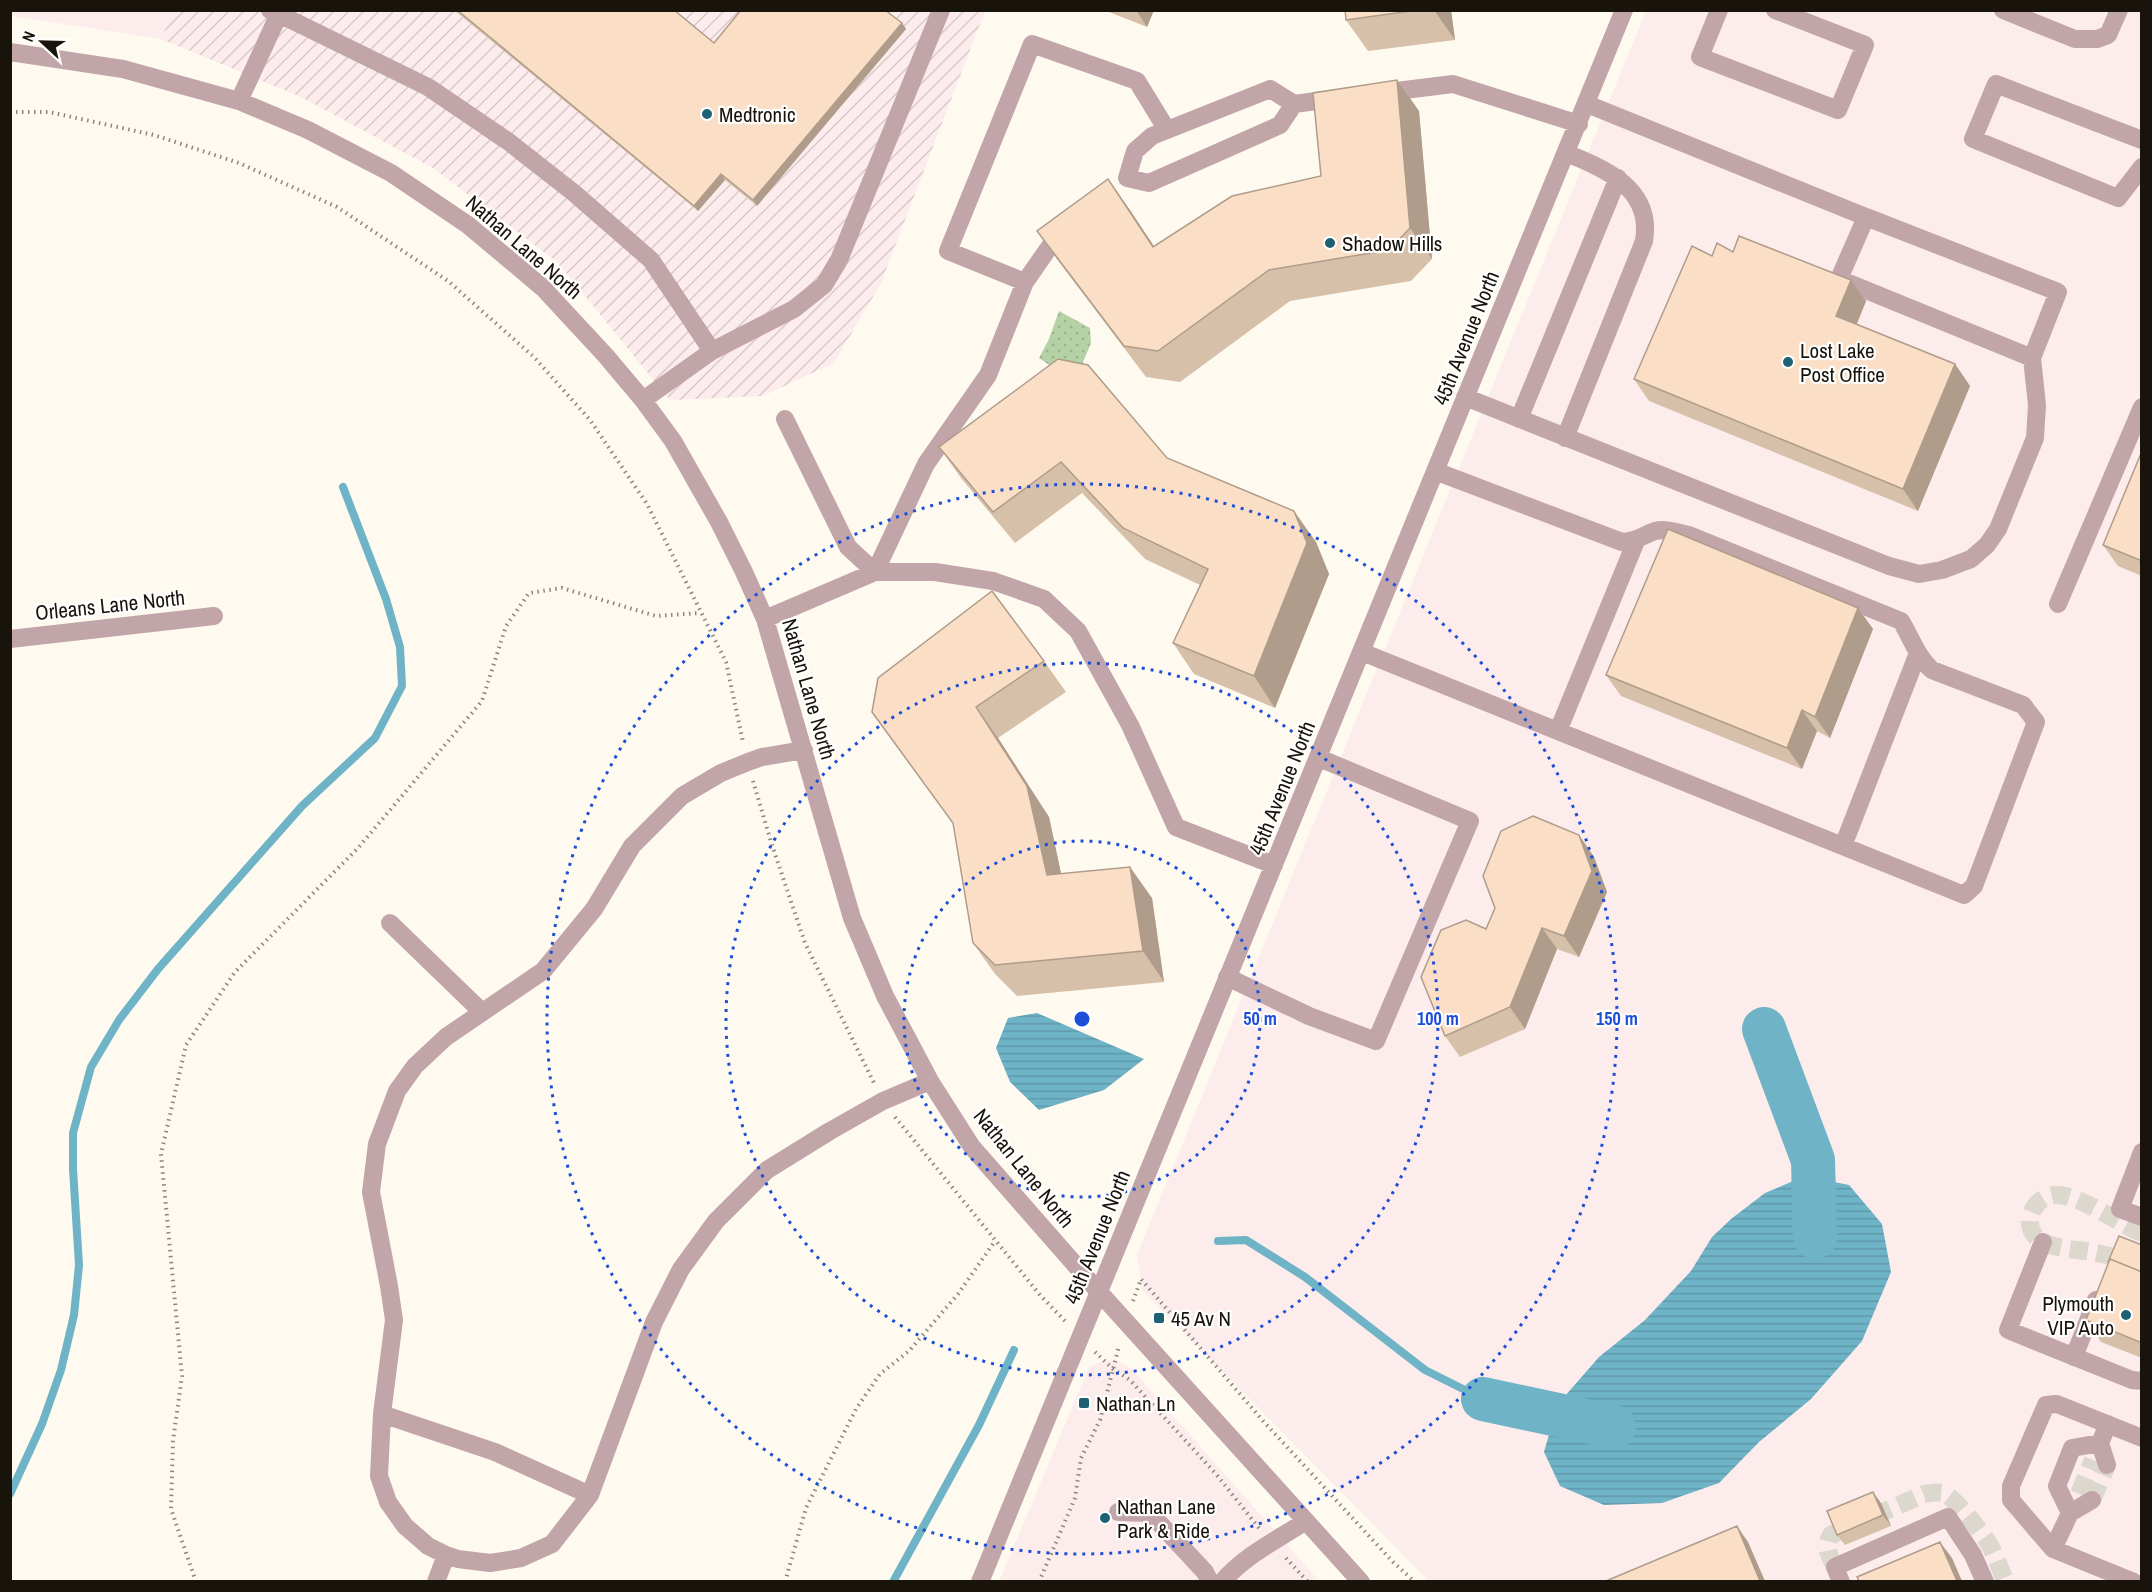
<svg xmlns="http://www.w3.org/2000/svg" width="2152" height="1592" viewBox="0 0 2152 1592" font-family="'Archivo Narrow',sans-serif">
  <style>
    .commercial { fill: #fdecec }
    .industrial { fill: url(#industrial-furrows) }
    .park { fill: url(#park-dots) }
    .water { fill: url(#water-rules) }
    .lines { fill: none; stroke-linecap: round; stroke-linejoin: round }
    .stream { stroke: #6fb3c7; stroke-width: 8 }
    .river { stroke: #6fb3c7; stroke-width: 44 }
    .minor-tunnel { stroke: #dcd8ce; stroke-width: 18; stroke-dasharray: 18 9; stroke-linecap: butt }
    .path { stroke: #8b877d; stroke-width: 4; stroke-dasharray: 1.5 4.5; stroke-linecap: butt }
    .minor { stroke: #c1a5a9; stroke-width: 18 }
    .wall { fill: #d7c0aa }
    .shaded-wall { fill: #af9c8b }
    .building { fill: #fadfc6; stroke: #af9c8b; stroke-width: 1.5 }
    .ring { fill: none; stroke: #1d4ed8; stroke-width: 3; stroke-dasharray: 3 6 }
    .poi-dot { fill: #1d6173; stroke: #fff; stroke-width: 2 }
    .labels { text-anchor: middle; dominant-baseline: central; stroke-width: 4.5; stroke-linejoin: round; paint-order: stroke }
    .poi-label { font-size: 21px; fill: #18140b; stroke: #fff; text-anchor: start }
    .street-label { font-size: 21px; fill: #18140b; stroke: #fff }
    .centre { fill: #1d4ed8; stroke: #fff; stroke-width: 3 }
    .ring-label { font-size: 18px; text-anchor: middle; font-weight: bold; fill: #1d4ed8; stroke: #fff; stroke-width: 4.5; stroke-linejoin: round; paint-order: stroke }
  </style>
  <defs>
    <pattern id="industrial-furrows" width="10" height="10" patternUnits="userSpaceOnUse" patternTransform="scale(1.5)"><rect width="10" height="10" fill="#fdeced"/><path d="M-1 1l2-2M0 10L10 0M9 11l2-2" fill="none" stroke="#d8caca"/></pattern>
    <pattern id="park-dots" width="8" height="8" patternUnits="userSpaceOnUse" patternTransform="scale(1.5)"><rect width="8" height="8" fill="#b5d1a6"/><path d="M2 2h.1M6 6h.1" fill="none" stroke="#9bb38e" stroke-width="1.8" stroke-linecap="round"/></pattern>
    <pattern id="water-rules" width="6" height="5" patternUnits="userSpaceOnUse" patternTransform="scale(1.5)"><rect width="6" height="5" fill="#6fb3c7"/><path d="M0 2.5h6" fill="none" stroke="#5f99aa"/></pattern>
  </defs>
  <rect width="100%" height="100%" fill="#fefaf0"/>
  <path class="commercial" d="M 10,11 L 173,11 L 161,39 L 11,16 Z
    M 1646,11 L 2141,11 L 2141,1581 L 1429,1581 L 1142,1290 L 1137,1255 Z
    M 1105,1360 L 1121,1363 L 1131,1368 L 1319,1581 L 999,1582 L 1089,1367 Z"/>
  <path class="industrial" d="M 173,10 L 985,11 L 881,283 L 834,363 L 763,396 L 670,400 L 557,262 L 433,168 L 301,97 L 161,39 Z"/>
  <path class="park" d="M 1059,311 L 1090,328 L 1091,343 L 1081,367 L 1064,375 L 1039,358 L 1049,339 Z"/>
  <path class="water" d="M 1037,1013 L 1144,1059 L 1104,1090 L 1039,1110 L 1010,1082 L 996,1048 L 1008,1018 Z
    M 1805,1176 L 1849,1185 L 1882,1224 L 1891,1272 L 1862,1341 L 1811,1399 L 1759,1442 L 1719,1483 L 1662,1503 L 1604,1505 L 1560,1486 L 1544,1452 L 1558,1404 L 1599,1357 L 1645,1320 L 1691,1271 L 1712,1237 L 1731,1219 L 1765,1193 Z"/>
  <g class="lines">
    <path class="stream" d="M 1218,1241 L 1246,1240 L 1305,1277 L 1425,1370 L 1483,1399
      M 10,1494 L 42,1424 L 61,1370 L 74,1315 L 79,1265 L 73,1169 L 73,1133 L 91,1067 L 119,1020 L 158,969 L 302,806 L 375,738 L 402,686 L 400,647 L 386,599 L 343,487
      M 893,1582 L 979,1425 L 1014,1350"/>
    <path class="river" d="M 1764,1029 L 1813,1160 L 1815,1237
      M 1483,1399 L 1614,1427"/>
    <path class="minor-tunnel" d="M 2142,1233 C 2119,1224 2080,1195 2057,1195 C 2032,1195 2018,1229 2043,1242 C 2059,1250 2079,1249 2097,1253 C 2112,1256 2127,1261 2142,1266
      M 2079,1494 L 2093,1460
      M 2092,1500 L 2107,1465
      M 1835,1567 C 1829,1555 1824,1547 1831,1535 L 1924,1494 C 1930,1493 1937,1492 1943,1493 C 1955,1497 1980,1531 1988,1542 C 1995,1554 2000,1569 2006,1582"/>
    <path class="path" d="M 10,112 L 49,112 L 154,135 L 239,163 L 337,207 L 448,281 L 534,357 L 590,420 L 647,504 L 726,662 L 743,742
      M 753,781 L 771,842 L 805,943 L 874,1083
      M 895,1117 L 1040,1295 L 1065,1321
      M 1133,1301 L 1141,1279 L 1264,1422 L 1393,1562 L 1415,1582
      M 1095,1352 L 1113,1369 L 1130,1380 L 1216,1474 L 1259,1528
      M 1286,1558 L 1308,1582
      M 196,1582 L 171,1509 L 173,1441 L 182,1376 L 161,1154 L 186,1045 L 235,972 L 358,848 L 482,701 L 506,626 L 529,593 L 562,588 L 656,616 L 700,613
      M 785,1582 L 806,1508 L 856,1409 L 880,1374 L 909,1351 L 958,1294 L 995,1241
      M 1039,1582 L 1075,1498 L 1081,1458 L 1100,1420 L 1119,1346"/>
    <path class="minor" d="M 281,10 L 279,14 L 428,87 L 509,142 L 574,193 L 651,260 L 712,351 L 794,309 L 824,285 L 839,260 L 941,10
      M 1719,10 L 1700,57 L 1838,110 L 1865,45 L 1775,10
      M 2003,10 L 2075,39 L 2097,39 L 2108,35 L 2119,10
      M 10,52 L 123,69 L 239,101 L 308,130 L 391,173 L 468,225 L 543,288 L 606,356 L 643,400 L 673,441 L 719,522 L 744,572 L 765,619 L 852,918 L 885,996 L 930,1081 L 972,1147 L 1099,1292 L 1361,1582
      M 1380,93 L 1453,84 L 1579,124
      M 239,101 L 279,14 L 270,10
      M 1294,104 L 1280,125 L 1149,183 L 1127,178 L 1135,151 L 1152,136 L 1270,89 L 1294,104 L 1338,98
      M 1587,104 L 1866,217 L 1839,279 L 2032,358
      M 2142,140 L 1996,84 L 1973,139 L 2118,198 L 2142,167
      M 1025,282 L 948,251 L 1032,44 L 1137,81 L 1167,130
      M 1465,397 L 1889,566 L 1919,574 L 1942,570 L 1971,559 L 1987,545 L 1998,529 L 2035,438 L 2037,405 L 2032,358 L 2058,292 L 1866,217
      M 643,400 L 712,351
      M 785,419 L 848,547 L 875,572 L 935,572 L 993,581 L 1044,599 L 1078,631 L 1130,725 L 1176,827 L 1274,865
      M 1519,419 L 1618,178
      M 1565,438 L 1644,241 C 1653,189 1606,169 1566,153
      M 2058,604 L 2142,407
      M 765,619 L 875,572 L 926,464 L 988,375 L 1025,282 L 1062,229
      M 10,639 L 214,616
      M 1362,652 L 1964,895 L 1974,886 L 2036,722 L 2023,705 L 1932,670 C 1917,657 1911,637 1901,621 L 1689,535 C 1678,533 1666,528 1655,531 C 1641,536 1638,541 1622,542 L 1435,471
      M 1558,731 L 1636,541
      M 804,750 L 762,757 L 748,762 L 721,773 L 682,796 L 632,846 L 594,909 L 543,971 L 446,1037 L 415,1066 L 397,1091 L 377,1144 L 371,1192 L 389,1286 L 394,1320 L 382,1414 L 379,1476 L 388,1502 L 405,1526 L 428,1546 L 446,1555 L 458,1559 L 490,1563 L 521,1558 L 552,1544 L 590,1495 L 654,1322 L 681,1269 L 716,1221 L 767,1170 L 830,1131 L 883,1101 L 930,1081
      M 1843,846 L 1918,653
      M 390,923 L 482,1012
      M 1227,977 L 1309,1016 L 1376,1041 L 1470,821 L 1319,758
      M 2142,1152 L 2120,1209 L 2142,1217
      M 2043,1242 L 2008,1330 L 2132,1380 L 2142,1381
      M 2074,1357 L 2096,1300
      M 382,1414 L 495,1452 L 590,1495
      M 2100,1443 L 2107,1465
      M 1118,1512 L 1150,1513 L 1205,1572 L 1210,1582
      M 2070,1513 L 2092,1500
      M 2053,1549 L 2070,1513 L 2057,1486 L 2072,1448 L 2100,1443 L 2108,1424
      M 436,1582 L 446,1555
      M 980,1582 L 1624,10
      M 1222,1582 C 1245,1555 1277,1540 1306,1521
      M 1841,1582 L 1835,1567 L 1948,1517 L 1973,1555 L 1985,1582
      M 2134,1582 L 2053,1549 L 2011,1500 L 2011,1486 L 2046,1405 L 2057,1404 L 2142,1438"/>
  </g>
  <path class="wall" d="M 454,10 L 674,10 L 714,43 L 741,10 L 891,10 L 888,13 L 902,23 L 906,29 L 757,206 L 725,180 L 698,211 Z
    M 1104,10 L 1154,10 L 1147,27 Z
    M 1345,10 L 1451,10 L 1455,40 L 1368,51 L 1346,20 Z
    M 1397,80 L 1419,111 L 1432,259 L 1411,281 L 1290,301 L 1180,382 L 1146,377 L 1059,262 L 1037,231 L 1108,179 L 1154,247 L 1321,176 Z
    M 1733,252 L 1851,280 L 1866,301 L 1857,324 L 1955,364 L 1970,386 L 1918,511 L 1649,401 L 1634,379 L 1712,256 Z
    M 939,447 L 1167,458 L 1316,542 L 1329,574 L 1275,708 L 1194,674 L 1173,643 L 1200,585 L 1145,559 L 1082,493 L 1015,543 L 961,478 Z
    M 2142,451 L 2142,576 L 2118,566 L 2103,545 Z
    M 1858,608 L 1873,629 L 1830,738 L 1817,731 L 1802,769 L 1621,696 L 1606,675 Z
    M 1044,661 L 1066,692 L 998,738 L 1049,817 L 1061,874 L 1152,898 L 1164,982 L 1017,996 L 995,974 L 973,943 L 954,824 L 872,712 Z
    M 1579,835 L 1594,857 L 1607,892 L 1579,957 L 1557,949 L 1525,1029 L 1460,1057 L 1445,1036 L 1486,929 Z
    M 2142,1245 L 2142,1358 L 2101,1342 L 2086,1320 Z
    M 1881,1503 L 1891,1526 L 1845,1545 L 1837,1535 Z"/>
  <path class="shaded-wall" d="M 1136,10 L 1154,10 L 1147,27 Z
    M 1434,10 L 1451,10 L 1455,40 Z
    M 902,23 L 906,29 L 757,206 L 753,200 Z
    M 1397,80 L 1419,111 L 1432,259 L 1410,228 Z
    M 721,174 L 725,180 L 698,211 L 694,206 Z
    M 1108,179 L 1130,210 L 1175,278 L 1153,247 Z
    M 1851,280 L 1866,301 L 1851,338 L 1836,316 Z
    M 1955,364 L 1970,386 L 1918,511 L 1903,489 Z
    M 1294,511 L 1316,542 L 1329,574 L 1275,708 L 1254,676 Z
    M 1858,608 L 1873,629 L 1830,738 L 1815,717 Z
    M 976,707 L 998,738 L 1049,817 L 1068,906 L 1047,875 Z
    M 1802,710 L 1817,731 L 1802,769 L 1787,748 Z
    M 1579,835 L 1594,857 L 1607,892 L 1579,957 L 1564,936 Z
    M 1130,867 L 1152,898 L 1164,982 L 1143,951 Z
    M 1542,928 L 1557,949 L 1525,1029 L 1510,1007 Z
    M 1873,1492 L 1881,1503 L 1891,1526 L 1883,1515 Z
    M 1737,1526 L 1748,1542 L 1765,1581 L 1760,1581 Z
    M 1940,1542 L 1952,1558 L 1962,1581 L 1957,1581 Z"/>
  <path class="building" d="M 457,10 L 674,10 L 714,43 L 741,10 L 885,10 L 902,23 L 753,200 L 721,174 L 694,206 Z
    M 1345,10 L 1418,10 L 1346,20 Z
    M 1397,80 L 1410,228 L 1389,250 L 1269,270 L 1158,351 L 1124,346 L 1037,231 L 1108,179 L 1153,247 L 1232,196 L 1321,176 L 1313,93 Z
    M 1739,236 L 1851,280 L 1836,316 L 1955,364 L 1903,489 L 1634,379 L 1692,246 L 1712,256 L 1717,243 L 1733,252 Z
    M 1058,359 L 1088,365 L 1167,458 L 1294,511 L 1307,543 L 1254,676 L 1173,643 L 1208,569 L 1123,528 L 1061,462 L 993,512 L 939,447 Z
    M 2142,451 L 2142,561 L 2103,545 Z
    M 1668,529 L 1858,608 L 1815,717 L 1802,710 L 1787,748 L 1606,675 Z
    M 992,591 L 1044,661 L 976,707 L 1027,786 L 1047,875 L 1130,867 L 1143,951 L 995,965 L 973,943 L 953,823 L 872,712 L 878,678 Z
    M 1533,816 L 1579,835 L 1592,871 L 1564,936 L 1542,928 L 1510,1007 L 1445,1036 L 1421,977 L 1441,930 L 1466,920 L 1486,929 L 1495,908 L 1483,876 L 1501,831 Z
    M 2119,1236 L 2142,1245 L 2142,1272 L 2110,1259 L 2108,1262 Z
    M 2110,1259 L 2142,1272 L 2142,1343 L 2086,1320 Z
    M 1873,1492 L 1883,1515 L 1837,1535 L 1827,1511 Z
    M 1737,1526 L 1760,1581 L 1606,1581 Z
    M 1940,1542 L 1957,1581 L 1859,1581 L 1857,1577 Z"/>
  <g class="ring">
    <circle cx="1082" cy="1019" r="178"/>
    <circle cx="1082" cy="1019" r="356"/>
    <circle cx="1082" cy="1019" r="535"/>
  </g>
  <g class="poi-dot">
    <circle cx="707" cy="114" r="6"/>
    <circle cx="1330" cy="243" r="6"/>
    <circle cx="1788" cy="362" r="6"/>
    <circle cx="2126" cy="1315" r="6"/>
    <rect x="1153" y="1312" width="12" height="12" rx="3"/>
    <rect x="1078" y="1397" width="12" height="12" rx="3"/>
    <circle cx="1105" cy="1518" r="6"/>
  </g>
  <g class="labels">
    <g class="poi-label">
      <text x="719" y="114">Medtronic</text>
      <text x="1342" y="243">Shadow Hills</text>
      <text x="1800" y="350">Lost Lake<tspan x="1800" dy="24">Post Office</tspan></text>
      <text x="2114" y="1303" text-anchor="end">Plymouth<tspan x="2114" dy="24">VIP Auto</tspan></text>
      <text x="1171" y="1318">45 Av N</text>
      <text x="1096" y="1403">Nathan Ln</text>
      <text x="1117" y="1506">Nathan Lane<tspan x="1117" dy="24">Park &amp; Ride</tspan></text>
    </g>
    <g class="street-label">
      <text transform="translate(524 247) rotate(41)">Nathan Lane North</text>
      <text transform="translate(1466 338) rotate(-68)">45th Avenue North</text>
      <text transform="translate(110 605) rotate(-6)">Orleans Lane North</text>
      <text transform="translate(809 689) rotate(74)">Nathan Lane North</text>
      <text transform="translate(1282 788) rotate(-68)">45th Avenue North</text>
      <text transform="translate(1024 1168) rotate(51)">Nathan Lane North</text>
      <text transform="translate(1097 1237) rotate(-68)">45th Avenue North</text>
    </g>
  </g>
  <circle cx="1082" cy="1019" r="9" class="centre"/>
  <g class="ring-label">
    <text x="1260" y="1025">50 m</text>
    <text x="1438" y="1025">100 m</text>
    <text x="1617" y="1025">150 m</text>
  </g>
  <rect width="2152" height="1592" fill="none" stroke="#18140b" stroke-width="24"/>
  <g transform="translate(42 42) rotate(292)" stroke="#ffffff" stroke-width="4.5" paint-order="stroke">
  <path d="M0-4.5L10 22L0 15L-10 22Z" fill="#18140b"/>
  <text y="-9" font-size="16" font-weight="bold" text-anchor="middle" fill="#18140b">N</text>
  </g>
</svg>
